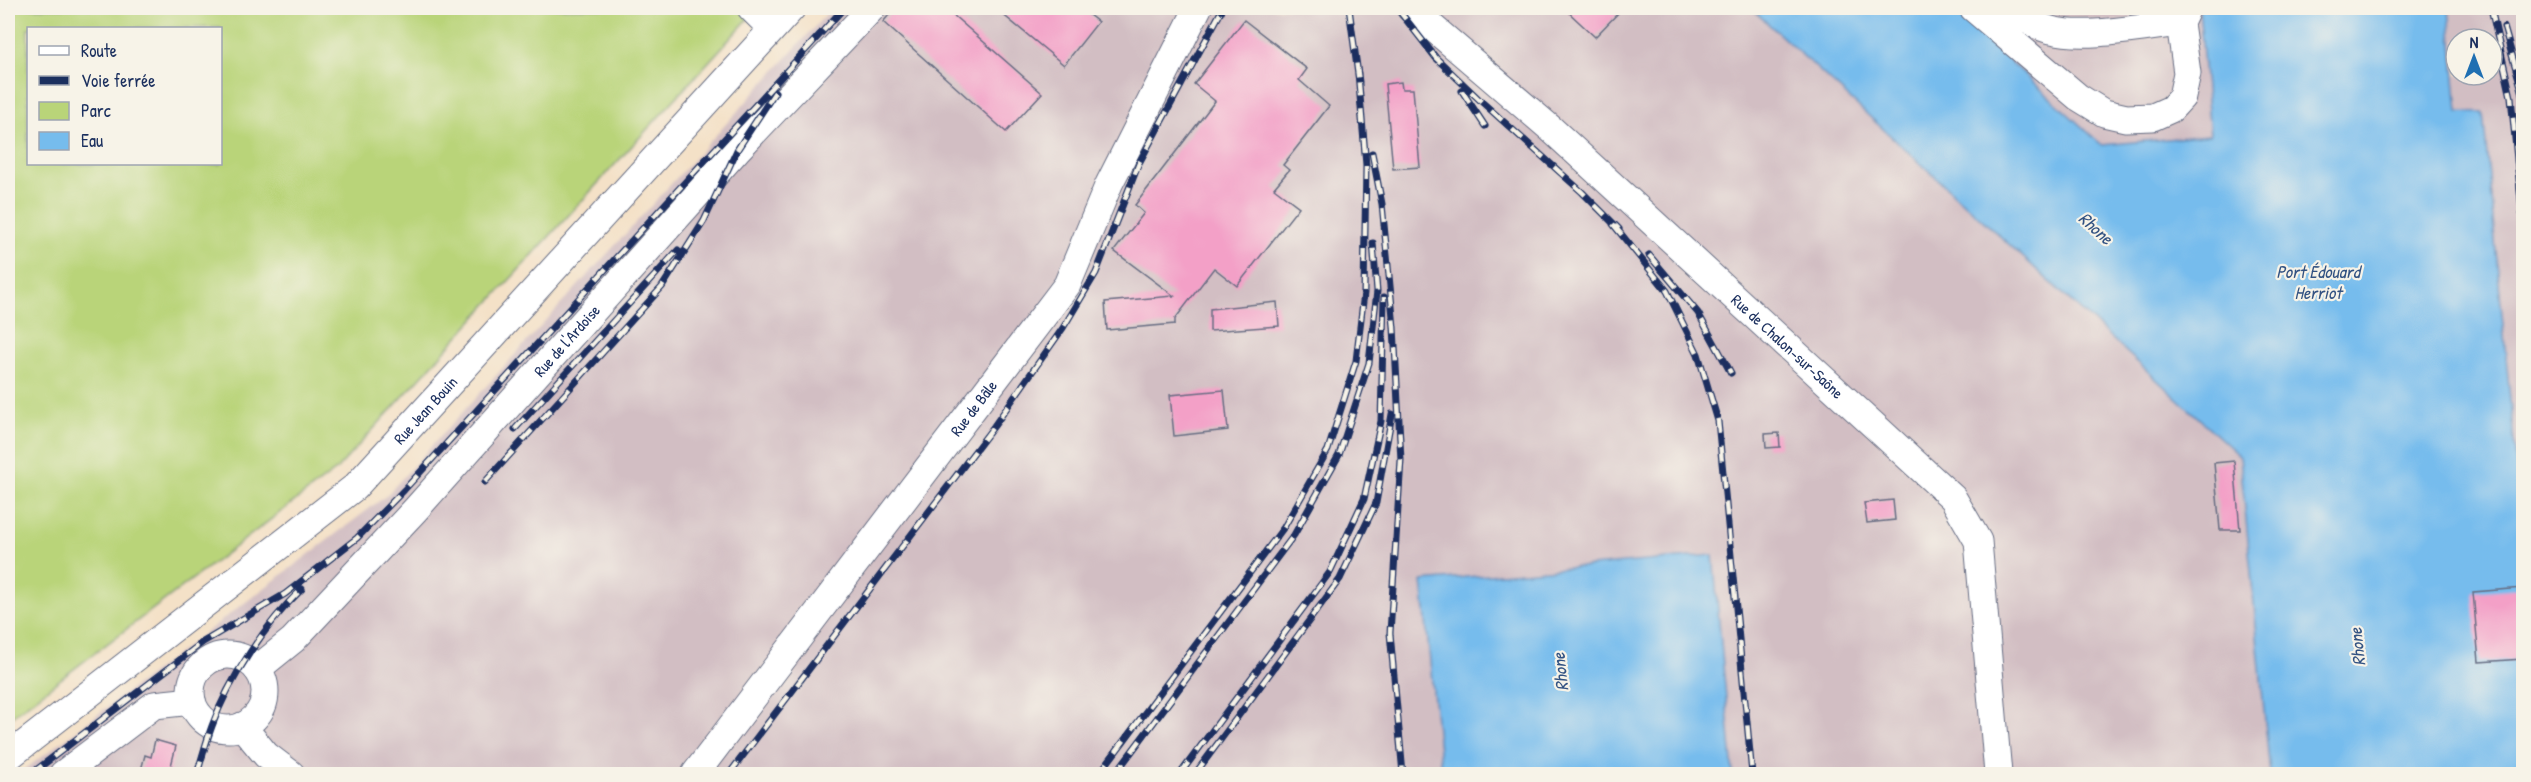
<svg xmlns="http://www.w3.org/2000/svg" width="2531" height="782" viewBox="0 0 2531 782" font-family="'Patrick Hand',sans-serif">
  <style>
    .industrial { fill: #d2bec3; fill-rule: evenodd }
    .green { fill: #b9d479; stroke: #6a826c; stroke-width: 1.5; fill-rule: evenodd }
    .water { fill: #76bced; stroke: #4876a6; stroke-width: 1.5 }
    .building { fill: #f3a0c7 }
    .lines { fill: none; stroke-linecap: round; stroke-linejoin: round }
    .minor-casing { stroke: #676d83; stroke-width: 29 }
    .minor { stroke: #fff; stroke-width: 27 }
    .rail-casing { stroke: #1b2f5e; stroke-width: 7 }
    .rail { stroke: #f7f3e8; stroke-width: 4.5; stroke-dasharray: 14; stroke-linecap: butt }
    .labels { text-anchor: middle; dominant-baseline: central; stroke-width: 4.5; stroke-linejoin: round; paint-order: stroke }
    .street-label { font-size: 16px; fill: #1b2f5e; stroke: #f7f3e8 }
    .water-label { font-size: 18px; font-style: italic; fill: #325282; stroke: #f7f3e8 }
  </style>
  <rect width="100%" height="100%" fill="#f7f3e8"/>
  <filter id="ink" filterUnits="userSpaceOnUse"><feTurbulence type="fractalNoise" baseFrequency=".0167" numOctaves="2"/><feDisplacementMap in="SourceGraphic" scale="12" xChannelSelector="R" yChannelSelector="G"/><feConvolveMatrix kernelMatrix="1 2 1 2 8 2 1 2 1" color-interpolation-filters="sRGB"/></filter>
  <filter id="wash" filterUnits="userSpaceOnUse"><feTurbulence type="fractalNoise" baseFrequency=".008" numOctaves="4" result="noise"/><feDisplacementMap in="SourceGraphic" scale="24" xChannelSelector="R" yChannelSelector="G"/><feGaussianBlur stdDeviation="1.35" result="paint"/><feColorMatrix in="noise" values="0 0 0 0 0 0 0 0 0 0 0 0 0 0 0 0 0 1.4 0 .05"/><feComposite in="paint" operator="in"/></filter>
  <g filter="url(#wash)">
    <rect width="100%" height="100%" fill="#f4e1c7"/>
    <path class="industrial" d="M 832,8 L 1751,8 L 2240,456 L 2270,774 L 1733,774 L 1712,555 L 1422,581 L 1441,771 L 1450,774 L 19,774 L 386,496 Z
      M 1952,8 L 2199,8 L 2210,135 L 2102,145 Z
      M 2449,8 L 2523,8 L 2523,537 L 2483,113 L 2458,113 ZM 2456,39 L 2492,39 L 2492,75 L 2456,75 Z"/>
    <path class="green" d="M 8,8 L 758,8 L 336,470 L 8,719 ZM 28,28 L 220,28 L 220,164 L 28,164 Z"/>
    <path class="water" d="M 1751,8 L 1952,8 L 2102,145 L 2210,135 L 2199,8 L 2449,8 L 2458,112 L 2483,113 L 2523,537 L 2523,774 L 2270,774 L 2240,456 Z
      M 1713,555 L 1733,774 L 1450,774 L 1441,771 L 1422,581 Z"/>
    <g id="blocks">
      <path class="building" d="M 895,8 L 945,8 L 1042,93 L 1006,132 L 883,22 Z
        M 995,8 L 1080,8 L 1098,22 L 1064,65 Z
        M 1564,8 L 1623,8 L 1595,37 Z
        M 1244,20 L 1307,69 L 1299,80 L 1329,106 L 1283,165 L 1289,170 L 1274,188 L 1299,207 L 1237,286 L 1214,268 L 1175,319 L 1175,324 L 1107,330 L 1105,302 L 1174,296 L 1114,251 L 1144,213 L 1135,205 L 1215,101 L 1194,84 Z
        M 1401,82 L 1402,89 L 1413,89 L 1420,167 L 1393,169 L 1385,84 Z
        M 1277,302 L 1279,326 L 1210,331 L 1210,309 Z
        M 1224,390 L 1228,430 L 1174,436 L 1170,395 Z
        M 1779,433 L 1780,447 L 1766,448 L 1765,434 Z
        M 2234,461 L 2240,530 L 2220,530 L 2214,463 Z
        M 1893,500 L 1895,520 L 1867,523 L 1864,503 Z
        M 2523,588 L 2523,659 L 2479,662 L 2473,592 Z
        M 155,740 L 176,746 L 169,774 L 140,774 L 145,755 L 151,757 Z"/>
    </g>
  </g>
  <g filter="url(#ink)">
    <use href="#blocks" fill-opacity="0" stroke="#676d83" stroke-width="1.5"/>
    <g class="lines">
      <g class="minor-casing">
        <g id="minor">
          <path d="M 751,8 L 772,29"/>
          <path id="s1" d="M 1410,8 L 1550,128 L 1953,498 L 1978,541 L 1998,774"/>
          <path d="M 1973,8 L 2078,97 L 2104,113 L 2126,118 L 2153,117 L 2171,109 L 2182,97 L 2187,73 L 2180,23 L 2187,8"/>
          <path d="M 2011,8 C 2022,17 2036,27 2051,30 C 2086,39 2143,27 2180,23"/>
          <circle cx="228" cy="692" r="37"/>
          <path id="s2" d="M 257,669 L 293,640 L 416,509 L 737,150 L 872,8"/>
          <path d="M 242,726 L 266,755 L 291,774"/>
          <path id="s3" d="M 8,757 L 355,487 L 792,8"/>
          <path d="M 63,774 L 154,705 L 192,701"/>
          <path id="s4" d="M 695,774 L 1067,285 L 1109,184 L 1198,8"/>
        </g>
      </g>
      <use href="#minor" class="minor"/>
      <g class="rail-casing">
        <path id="rail" d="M 1349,8 L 1359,82
          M 1397,8 L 1436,58 L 1483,103 L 1582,192 L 1619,229
          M 2491,8 L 2511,97 L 2524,232
          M 2504,27 L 2524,97
          M 1462,91 L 1485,126
          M 1372,153 L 1382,204 L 1394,327 L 1401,460 L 1390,633 L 1403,774
          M 1613,224 L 1667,291 L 1698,354 L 1718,421 L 1752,774
          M 1649,255 L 1698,313 L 1731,373
          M 515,429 L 678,250
          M 485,482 L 662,287 L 704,221 L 737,150 L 775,92
          M 31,774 L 203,642 L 285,594 L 357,538 L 404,490 L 844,8
          M 197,774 C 202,758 206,742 212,726 C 229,679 266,623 302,589
          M 729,774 L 994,426 L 1063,328 L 1096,273 L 1139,163 L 1223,8
          M 1099,774 L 1284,527 L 1328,450 L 1356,361 L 1364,293 L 1366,165 L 1358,73
          M 1115,774 L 1294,535 L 1339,455 L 1369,363 L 1377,291 L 1373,243
          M 1180,774 L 1330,572 L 1364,499 L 1381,421 L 1384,297
          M 1195,774 L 1340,579 L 1376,503 L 1392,414"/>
      </g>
      <use href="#rail" class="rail"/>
    </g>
  </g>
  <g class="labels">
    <g class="street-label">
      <text stroke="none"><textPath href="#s2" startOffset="452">Rue de l'Ardoise</textPath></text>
      <text stroke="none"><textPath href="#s1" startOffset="507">Rue de Chalon-sur-Saône</textPath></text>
      <text stroke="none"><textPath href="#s4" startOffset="460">Rue de Bâle</textPath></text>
      <text stroke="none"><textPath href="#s3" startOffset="544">Rue Jean Bouin</textPath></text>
    </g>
    <g class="water-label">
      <text transform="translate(2096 228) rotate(42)">Rhone</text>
      <text x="2318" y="271">Port Édouard<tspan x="2318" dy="21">Herriot</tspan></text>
      <text transform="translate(2357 647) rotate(-96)">Rhone</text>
      <text transform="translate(1560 672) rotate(-96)">Rhone</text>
    </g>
  </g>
  <rect width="2531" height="782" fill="none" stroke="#f7f3e8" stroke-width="30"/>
  <rect x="27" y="27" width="195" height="138" fill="#f7f3e8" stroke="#9fa5b1" stroke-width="1.5"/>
  <rect x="39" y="46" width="30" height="9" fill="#ffffff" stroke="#9fa5b1" stroke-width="1.5"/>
  <text x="81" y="57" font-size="18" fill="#1b2f5e">Route</text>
  <rect x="39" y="76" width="30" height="9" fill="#1b2f5e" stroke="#9fa5b1" stroke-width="1.5"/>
  <text x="81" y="87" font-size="18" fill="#1b2f5e">Voie ferrée</text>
  <rect x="39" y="102" width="30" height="18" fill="#b9d479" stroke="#9fa5b1" stroke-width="1.5"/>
  <text x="81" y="117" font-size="18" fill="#1b2f5e">Parc</text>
  <rect x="39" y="132" width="30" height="18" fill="#76bced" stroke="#9fa5b1" stroke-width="1.5"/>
  <text x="81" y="147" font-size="18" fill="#1b2f5e">Eau</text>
  <g transform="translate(2474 57)"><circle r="28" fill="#f7f3e8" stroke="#9fa5b1" stroke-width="1.5"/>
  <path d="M0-4.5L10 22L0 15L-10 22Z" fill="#1f6fb2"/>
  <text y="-9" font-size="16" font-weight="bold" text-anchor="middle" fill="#1b2f5e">N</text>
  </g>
</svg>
